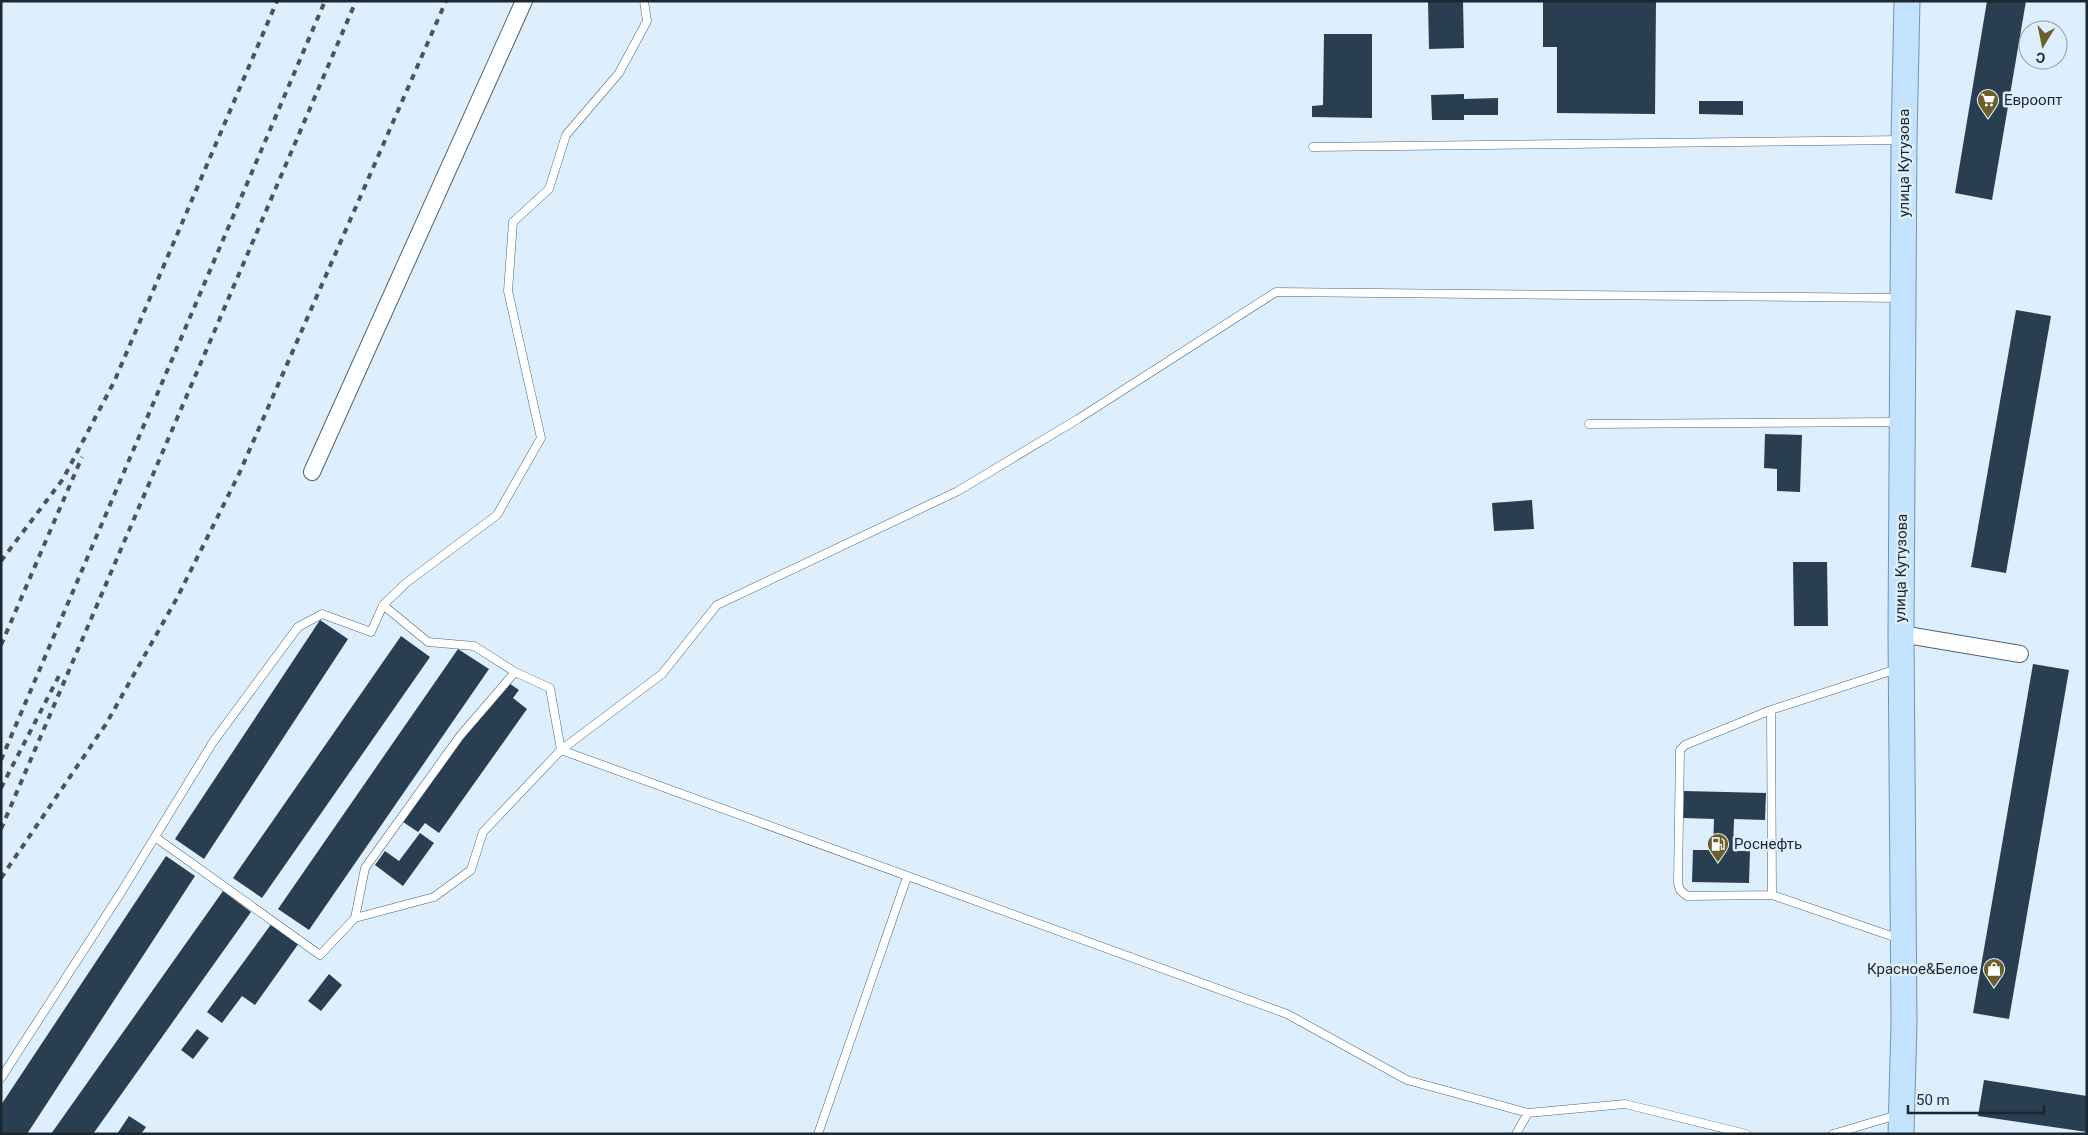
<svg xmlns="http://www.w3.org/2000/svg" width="2088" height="1135" viewBox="0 0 2088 1135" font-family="Roboto,sans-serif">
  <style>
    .building { fill: #293e50 }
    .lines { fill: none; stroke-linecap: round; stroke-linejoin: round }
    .lane-casing { stroke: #4c6479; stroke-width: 9 }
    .street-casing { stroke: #4c6479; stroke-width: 18 }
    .primary-casing { stroke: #6f93b4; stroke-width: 27 }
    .lane { stroke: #fff; stroke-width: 8 }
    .street { stroke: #fff; stroke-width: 16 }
    .primary { stroke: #c3e2fd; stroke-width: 25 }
    .rail { stroke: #49545e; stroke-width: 4; stroke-dasharray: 6 6; stroke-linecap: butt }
    .labels { text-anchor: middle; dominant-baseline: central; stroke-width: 5; stroke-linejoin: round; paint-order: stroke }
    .poi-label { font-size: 15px; fill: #1c262f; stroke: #ddeefc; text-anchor: start }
    .street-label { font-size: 15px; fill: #1c262f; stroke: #ddeefc }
  </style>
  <rect width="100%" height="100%" fill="#ddeefc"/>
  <path class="building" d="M 1428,1 L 1463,1 L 1464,48 L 1429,49 Z
    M 1543,1 L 1656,1 L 1655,114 L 1557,113 L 1557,47 L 1543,47 Z
    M 1987,1 L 2026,1 L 1992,200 L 1955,193 Z
    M 1324,34 L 1372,34 L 1372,118 L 1312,117 L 1312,106 L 1323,105 Z
    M 1464,94 L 1464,99 L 1498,98 L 1498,115 L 1464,115 L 1464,120 L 1432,120 L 1431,95 Z
    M 1699,101 L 1743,101 L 1743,115 L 1699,114 Z
    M 2016,310 L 2051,316 L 2006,573 L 1971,567 Z
    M 1765,434 L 1802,435 L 1800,492 L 1777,491 L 1777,469 L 1764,468 Z
    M 1532,500 L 1534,529 L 1494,531 L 1492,503 Z
    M 1793,562 L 1827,562 L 1828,626 L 1794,626 Z
    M 320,620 L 348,639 L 204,859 L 175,839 Z
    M 401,636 L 430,657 L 262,898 L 233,878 Z
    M 458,649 L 489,669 L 309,930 L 278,909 Z
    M 2033,664 L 2069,670 L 2009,1019 L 1973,1013 Z
    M 503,679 L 519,690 L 513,698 L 527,709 L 439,833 L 425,823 L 418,832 L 403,822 Z
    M 1684,791 L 1766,793 L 1765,820 L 1734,819 L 1733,851 L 1750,851 L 1749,883 L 1692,882 L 1693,850 L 1713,850 L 1714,819 L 1683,818 Z
    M 420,833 L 434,843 L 403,886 L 375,865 L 385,851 L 399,861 Z
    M 166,856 L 195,876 L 27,1134 L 1,1134 L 1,1105 Z
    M 223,891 L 251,912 L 93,1134 L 51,1134 Z
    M 272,923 L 299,943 L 255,1005 L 242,996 L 222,1023 L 207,1012 Z
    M 329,974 L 342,985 L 321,1011 L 308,1001 Z
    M 197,1029 L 209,1038 L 193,1059 L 181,1050 Z
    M 1984,1080 L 2087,1096 L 2087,1132 L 1978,1116 Z
    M 129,1116 L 146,1127 L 141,1134 L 117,1134 Z"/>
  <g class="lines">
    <g class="lane-casing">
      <path id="lane" d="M 644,1 L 647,21 L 619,73 L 566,135 L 549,189 L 513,222 L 508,291 L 541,438 L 497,515 L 406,583 L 383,605 L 428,642 L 474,646 L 515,672 L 550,688 L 561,750 L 1287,1014 L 1407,1080 L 1528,1113 L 1625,1104 L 1746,1134
        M 1313,147 L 1902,140
        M 1589,424 L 1898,422
        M 1897,669 L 1771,710 L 1772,895 L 1900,939
        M 1771,710 L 1685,745 L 1680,750 L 1678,883 L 1680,890 L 1687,896 L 1772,895
        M 155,837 L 320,955 L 355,918 L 365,868 L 460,736 L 515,672
        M 355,918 L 434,897 L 471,870 L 483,832 L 561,750 L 662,674 L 717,605 L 958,491 L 1078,419 L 1276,292 L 1900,298
        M 1,1078 L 120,894 L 213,742 L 298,627 L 322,614 L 371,632 L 383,605
        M 818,1134 L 907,877
        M 1516,1134 L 1528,1113
        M 1833,1134 L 1897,1115"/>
    </g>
    <g class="street-casing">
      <path id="street" d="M 312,472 L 524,1
        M 1901,634 L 2020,654"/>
    </g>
    <g class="primary-casing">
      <path id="primary" d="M 1901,1134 L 1904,1023 L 1901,634 L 1904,140 L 1907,1"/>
    </g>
    <use href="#lane" class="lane"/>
    <use href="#street" class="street"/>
    <use href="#primary" class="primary"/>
    <path class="rail" d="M 1,561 L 63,479 L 114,382 L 277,1
      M 1,645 L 82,457
      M 1,760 L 325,1
      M 1,788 L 61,672
      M 1,829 L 356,1
      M 1,878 L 106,724 L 177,598 L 239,474 L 446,1"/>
  </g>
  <defs>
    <g id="supermarket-pin" transform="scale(1.125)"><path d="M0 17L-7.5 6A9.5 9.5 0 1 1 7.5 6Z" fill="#6c5f2c" stroke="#ddeefc"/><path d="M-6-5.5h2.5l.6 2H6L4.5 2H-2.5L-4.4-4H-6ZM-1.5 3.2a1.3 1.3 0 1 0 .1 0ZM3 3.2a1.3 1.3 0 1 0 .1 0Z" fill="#fff"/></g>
    <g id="fuel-pin" transform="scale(1.125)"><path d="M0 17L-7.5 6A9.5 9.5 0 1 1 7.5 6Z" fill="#6c5f2c" stroke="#ddeefc"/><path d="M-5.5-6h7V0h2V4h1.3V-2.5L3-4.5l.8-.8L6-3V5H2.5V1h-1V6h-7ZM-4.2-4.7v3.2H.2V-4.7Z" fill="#fff"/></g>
    <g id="shop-pin" transform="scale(1.125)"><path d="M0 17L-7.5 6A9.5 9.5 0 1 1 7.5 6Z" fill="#6c5f2c" stroke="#ddeefc"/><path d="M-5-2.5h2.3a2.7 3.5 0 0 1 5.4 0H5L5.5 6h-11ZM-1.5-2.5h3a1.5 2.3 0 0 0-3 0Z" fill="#fff"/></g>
  </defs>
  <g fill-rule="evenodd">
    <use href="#supermarket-pin" x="1988" y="100"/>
    <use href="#fuel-pin" x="1718" y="844"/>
    <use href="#shop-pin" x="1994" y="969"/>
  </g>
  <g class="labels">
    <g class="poi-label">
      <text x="2004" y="100">Евроопт</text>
      <text x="1734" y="844">Роснефть</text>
      <text x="1978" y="969" text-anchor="end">Красное&amp;Белое</text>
    </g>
    <g class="street-label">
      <text transform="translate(1904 163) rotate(-90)">улица Кутузова</text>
      <text transform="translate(1901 568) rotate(-89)">улица Кутузова</text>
    </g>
  </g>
  <rect width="2088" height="1135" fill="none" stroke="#1c262f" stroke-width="5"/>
  <g transform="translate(2043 45) rotate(190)"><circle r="24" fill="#ddeefc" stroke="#909eaa"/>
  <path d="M0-4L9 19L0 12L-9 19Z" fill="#6c5f2c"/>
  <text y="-8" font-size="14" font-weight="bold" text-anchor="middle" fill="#1c262f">С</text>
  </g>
  <path d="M1908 1105v8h136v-8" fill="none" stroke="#1c262f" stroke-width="2.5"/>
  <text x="1916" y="1105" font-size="15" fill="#1c262f" stroke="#ddeefc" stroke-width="4" paint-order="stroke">50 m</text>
</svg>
